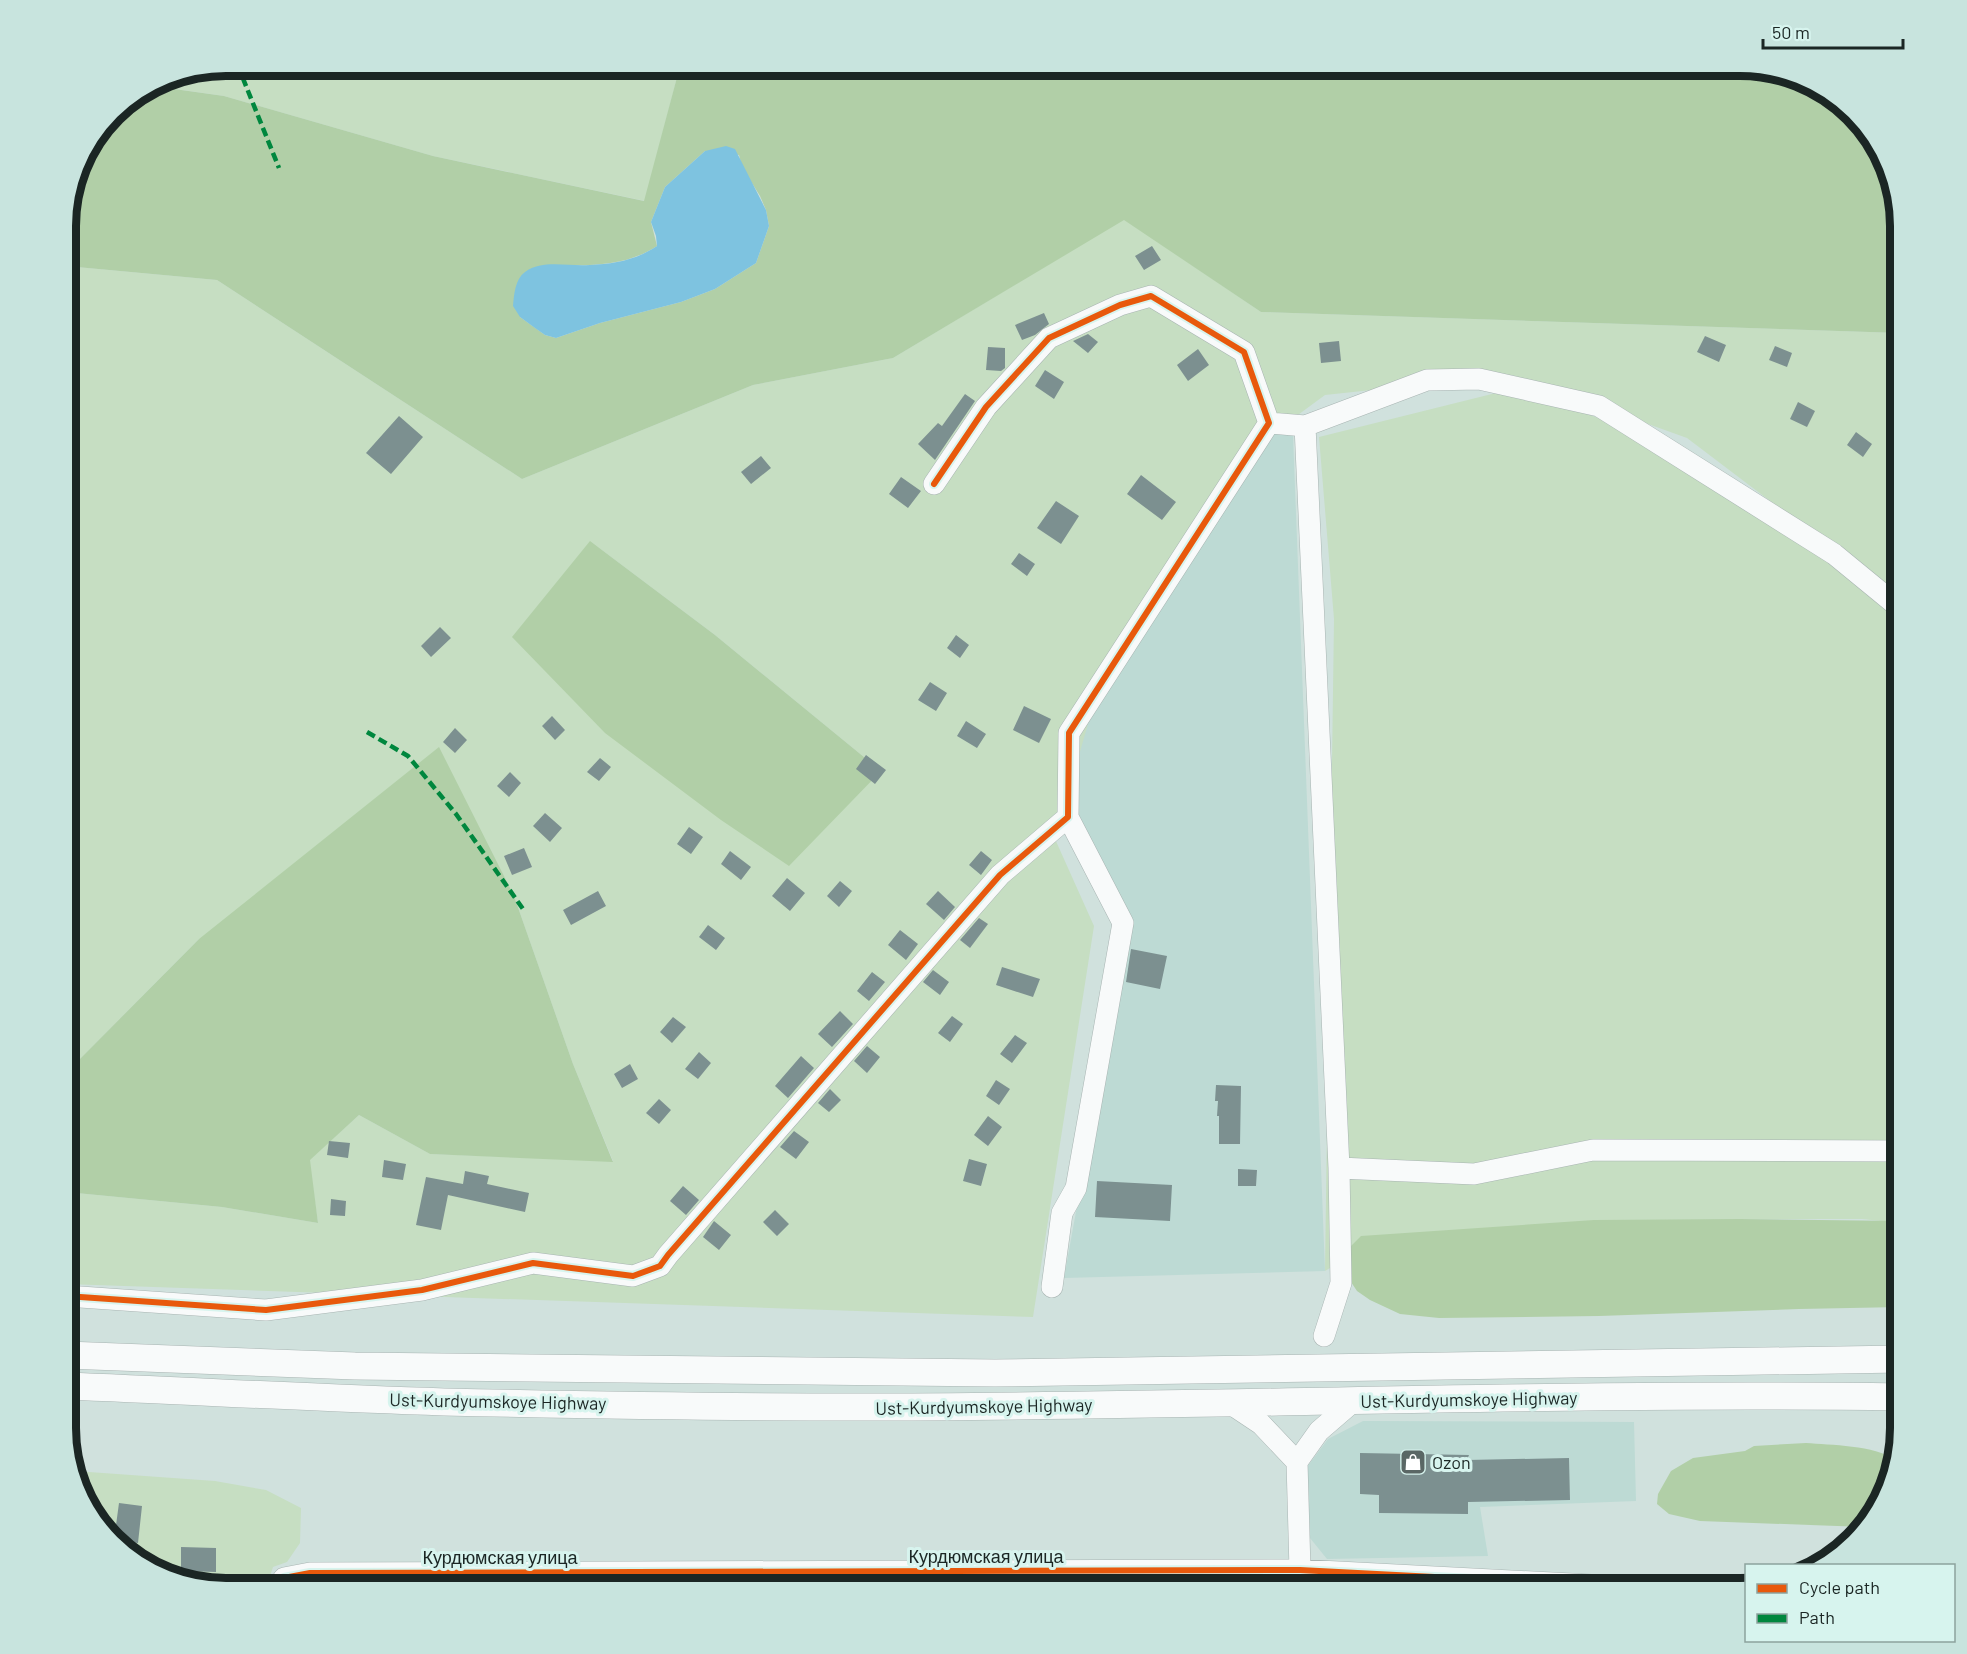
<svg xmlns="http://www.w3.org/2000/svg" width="1967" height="1654" viewBox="0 0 1967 1654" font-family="Barlow,sans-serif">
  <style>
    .built { fill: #bddad4 }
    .green { fill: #c6dec2; fill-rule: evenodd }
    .forest { fill: #b1cfa7; fill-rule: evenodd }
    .water { fill: #7ec3e0 }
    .building { fill: #7c9090 }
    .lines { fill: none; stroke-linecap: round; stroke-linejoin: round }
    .minor-casing { stroke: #a8b4b2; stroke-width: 22 }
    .major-casing { stroke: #a8b4b2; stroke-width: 28 }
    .minor { stroke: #f8fafa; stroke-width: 21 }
    .major { stroke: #f8fafa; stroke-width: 27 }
    .quiet { stroke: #00873e; stroke-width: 4.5; stroke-dasharray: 9 4.5; stroke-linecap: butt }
    .cycleway-casing { stroke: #d7f4ee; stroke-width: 10 }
    .cycleway { stroke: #e8590c; stroke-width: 6 }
    .labels { text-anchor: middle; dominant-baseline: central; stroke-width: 6; stroke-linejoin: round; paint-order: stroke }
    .street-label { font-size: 18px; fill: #1b2624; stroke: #d7f4ee }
    .poi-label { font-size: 18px; fill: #1b2624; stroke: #d7f4ee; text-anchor: start }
    .rim { fill: none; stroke: #1b2624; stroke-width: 8 }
  </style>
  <rect width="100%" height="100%" fill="#d0e1dd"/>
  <path class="built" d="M 1271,429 L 1293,435 L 1325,1271 L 1064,1278 L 1129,919 L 1074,817 L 1078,729 Z
    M 1363,1421 L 1634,1422 L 1636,1501 L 1480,1507 L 1488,1556 L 1327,1559 L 1310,1538 L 1307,1467 L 1328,1439 Z"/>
  <path class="green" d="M 227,66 L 680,66 L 645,201 L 433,156 L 224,96 L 154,86 L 165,78 Z
    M 1124,219 L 1261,312 L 1900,333 L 1901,600 L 1687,438 L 1512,375 L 1325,395 L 1234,462 L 1106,661 L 1055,839 L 1094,926 L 1033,1317 L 66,1284 L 66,1192 L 222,1207 L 318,1223 L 309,1160 L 359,1115 L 430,1154 L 613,1161 L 573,1064 L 514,896 L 199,939 L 66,1073 L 66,266 L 217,280 L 522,479 L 753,385 L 893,358 ZM 590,541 L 715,635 L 881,771 Z
    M 1516,388 L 1681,448 L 1901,618 L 1901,1223 L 1862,1219 L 1740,1219 L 1345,1259 L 1325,1271 L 1334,619 L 1319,437 Z
    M 75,1471 L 215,1481 L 266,1490 L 301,1508 L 300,1543 L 287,1562 L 273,1567 L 266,1588 L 226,1588 L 165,1576 L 120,1548 L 82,1498 Z"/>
  <path class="forest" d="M 680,66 L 1741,66 L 1802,78 L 1847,106 L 1889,165 L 1901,227 L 1901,335 L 1900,333 L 1261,312 L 1124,220 L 893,358 L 753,385 L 522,479 L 217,280 L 66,266 L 66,216 L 83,155 L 120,106 L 153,86 L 224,96 L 433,156 L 644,201 ZM 705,151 L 739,155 L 742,167 L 760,196 L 766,210 L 769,226 L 756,263 L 715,289 L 681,302 L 600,323 L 556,338 L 545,335 L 520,317 L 561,265 C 595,266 628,265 657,246 L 651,222 L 665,187 Z
    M 590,541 L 715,635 L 881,771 L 789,866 L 721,820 L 605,733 L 512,637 Z
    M 439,747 L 514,896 L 573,1064 L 613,1162 L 430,1154 L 359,1115 L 310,1160 L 318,1223 L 222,1207 L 66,1192 L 66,1073 L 199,939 Z
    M 1740,1219 L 1901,1221 L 1901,1307 L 1799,1309 L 1599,1316 L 1439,1318 L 1400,1314 L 1370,1300 L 1357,1291 L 1349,1279 L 1350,1247 L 1361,1236 L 1594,1220 Z
    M 1806,1443 C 1830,1445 1875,1445 1895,1460 L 1889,1489 L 1865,1527 L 1700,1521 L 1669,1514 L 1657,1504 L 1658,1494 L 1671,1471 L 1693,1458 L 1745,1451 L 1754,1446 Z"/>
  <path class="water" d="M 726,146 L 735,149 L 766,210 L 769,226 L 756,263 L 715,289 L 681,302 L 600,323 L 556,338 L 545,335 L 535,328 L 520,317 L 513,306 C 514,295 515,279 525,272 C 543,259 569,267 590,265 C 614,264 636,260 657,246 L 656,236 L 651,222 L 665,187 L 705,151 Z"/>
  <path class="building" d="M 1152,246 L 1161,260 L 1144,270 L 1135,256 Z
    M 1044,313 L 1049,324 L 1035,335 L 1022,340 L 1015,325 Z
    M 1088,334 L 1098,342 L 1088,353 L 1073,341 Z
    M 1705,336 L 1726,345 L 1719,362 L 1697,352 Z
    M 1339,341 L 1341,361 L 1321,363 L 1319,343 Z
    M 1775,346 L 1792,353 L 1787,367 L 1769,360 Z
    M 988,347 L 1005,348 L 1005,368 L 1001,371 L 986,370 Z
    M 1198,349 L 1209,365 L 1188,381 L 1177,365 Z
    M 1045,370 L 1064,382 L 1054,399 L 1035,386 Z
    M 965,394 L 975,401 L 935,460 L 918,444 L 938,423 L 942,426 Z
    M 1798,402 L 1815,411 L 1807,427 L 1790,419 Z
    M 399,416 L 423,437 L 391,474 L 366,453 Z
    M 1856,432 L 1872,444 L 1863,457 L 1847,445 Z
    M 761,456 L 771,468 L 751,484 L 741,472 Z
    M 1141,475 L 1176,502 L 1162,520 L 1127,494 Z
    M 901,477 L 921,491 L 908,508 L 889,494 Z
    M 1056,501 L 1079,516 L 1061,544 L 1037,528 Z
    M 1019,553 L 1035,564 L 1027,576 L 1011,564 Z
    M 440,627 L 451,638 L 431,657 L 421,646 Z
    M 956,635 L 969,645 L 960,658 L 947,648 Z
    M 930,682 L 947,693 L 936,711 L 918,700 Z
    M 1024,706 L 1051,719 L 1039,743 L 1013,730 Z
    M 552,716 L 565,730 L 555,740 L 542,726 Z
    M 966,721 L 986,734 L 977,748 L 957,736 Z
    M 455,728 L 467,740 L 455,753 L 443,742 Z
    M 866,755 L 886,770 L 875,784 L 856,769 Z
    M 600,758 L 611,767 L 599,781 L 587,772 Z
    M 510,772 L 521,783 L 509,797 L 497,786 Z
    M 545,813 L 562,828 L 550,842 L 533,826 Z
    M 689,827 L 703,837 L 691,854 L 677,844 Z
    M 524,848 L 532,867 L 512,875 L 504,856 Z
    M 730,851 L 751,867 L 741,880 L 721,864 Z
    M 981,851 L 992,860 L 981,875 L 969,865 Z
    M 787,878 L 805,893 L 790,911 L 772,896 Z
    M 840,881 L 852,891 L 839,907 L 827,896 Z
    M 598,891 L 606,906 L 571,925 L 563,910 Z
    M 938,891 L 955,907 L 944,920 L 926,904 Z
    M 979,918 L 988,924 L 970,948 L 960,940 Z
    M 708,925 L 725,938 L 716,950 L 699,937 Z
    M 900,930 L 918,944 L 906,960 L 888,945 Z
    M 1131,949 L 1167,956 L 1160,989 L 1126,982 Z
    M 1002,967 L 1040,979 L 1033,997 L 996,985 Z
    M 933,970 L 949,982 L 940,995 L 923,982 Z
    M 872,972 L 885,982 L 869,1001 L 857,991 Z
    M 840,1011 L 853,1024 L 832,1047 L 818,1034 Z
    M 952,1016 L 963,1024 L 950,1042 L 938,1033 Z
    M 673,1017 L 686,1027 L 672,1043 L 660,1032 Z
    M 1015,1035 L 1027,1043 L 1012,1063 L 1000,1054 Z
    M 867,1046 L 880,1057 L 867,1073 L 854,1061 Z
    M 699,1052 L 711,1063 L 698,1079 L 685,1069 Z
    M 801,1056 L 814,1068 L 788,1098 L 775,1086 Z
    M 630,1064 L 638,1079 L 622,1088 L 614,1074 Z
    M 996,1080 L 1010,1089 L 999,1105 L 986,1096 Z
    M 1216,1085 L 1241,1086 L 1240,1144 L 1219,1144 L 1219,1116 L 1217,1116 L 1218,1101 L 1215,1101 Z
    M 830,1089 L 841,1100 L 829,1112 L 818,1103 Z
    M 659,1099 L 671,1110 L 659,1124 L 646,1113 Z
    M 988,1116 L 1002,1127 L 988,1146 L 974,1135 Z
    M 794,1131 L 809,1142 L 796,1159 L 780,1147 Z
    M 329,1141 L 350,1143 L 348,1158 L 327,1155 Z
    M 969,1159 L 987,1164 L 981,1186 L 963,1181 Z
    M 384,1160 L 406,1164 L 403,1180 L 382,1177 Z
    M 1238,1169 L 1257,1170 L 1256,1186 L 1238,1186 Z
    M 465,1171 L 489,1176 L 487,1184 L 529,1193 L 525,1212 L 448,1195 L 441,1230 L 416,1225 L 426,1177 L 463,1184 Z
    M 1097,1181 L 1172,1185 L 1170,1221 L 1095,1217 Z
    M 683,1186 L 699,1200 L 686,1215 L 670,1201 Z
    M 331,1199 L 346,1201 L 345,1216 L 330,1215 Z
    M 775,1210 L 789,1224 L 777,1236 L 763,1222 Z
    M 714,1221 L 731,1235 L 719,1250 L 703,1237 Z
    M 1360,1453 L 1469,1455 L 1467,1460 L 1569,1458 L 1570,1500 L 1468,1502 L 1468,1514 L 1379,1513 L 1379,1495 L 1360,1494 Z
    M 119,1503 L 142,1506 L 138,1543 L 114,1540 Z
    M 181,1547 L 216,1548 L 216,1572 L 181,1571 Z"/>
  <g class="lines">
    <g class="minor-casing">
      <path id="minor" d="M 1269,423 L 1305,426 L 1427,380 L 1479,379 L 1599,406 L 1834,554 L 1901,609
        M 1305,426 L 1339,1168 L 1341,1283 L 1324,1336
        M 1339,1168 L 1474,1174 L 1593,1150 L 1901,1151
        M 1052,1287 L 1062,1213 L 1076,1188 L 1123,923 L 1068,817
        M 66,1296 L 266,1310 L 422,1290 L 533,1263 L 633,1276 L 660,1266 L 668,1255 L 1000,875 L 1068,817 L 1069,733 L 1269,423 L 1244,352 L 1151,296 L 1120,305 L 1049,338 L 986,407 L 934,484
        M 1228,1402 L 1261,1424 L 1297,1462
        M 1300,1570 L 1297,1462 L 1319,1431 L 1355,1400
        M 277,1588 L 284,1578 L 310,1573 L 1300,1570 L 1591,1585 L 1688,1588"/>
    </g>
    <g class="major-casing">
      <path id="major" d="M 66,1355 L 355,1366 L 995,1373 L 1901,1359
        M 66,1386 C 192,1391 318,1398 444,1402 C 582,1405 721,1407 859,1407 C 1206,1407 1554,1392 1901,1397"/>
    </g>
    <use href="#minor" class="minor"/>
    <use href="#major" class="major"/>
    <path class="quiet" d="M 236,66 L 242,76 L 279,168
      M 367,732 L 408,756 L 456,814 L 523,909"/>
    <g class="cycleway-casing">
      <path id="cycleway" d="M 66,1296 L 266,1310 L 422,1290 L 533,1263 L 633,1276 L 660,1266 L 668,1255 L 1000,875 L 1068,817 L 1069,733 L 1269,423 L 1244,352 L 1151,296 L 1120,305 L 1049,338 L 986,407 L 934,484
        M 277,1588 L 284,1578 L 310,1573 L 1300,1570 L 1591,1585 L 1688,1588"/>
    </g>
    <use href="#cycleway" class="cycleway"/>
  </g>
  <defs>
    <g id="shop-square" transform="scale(1.35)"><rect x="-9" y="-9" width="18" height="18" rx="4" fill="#5a6765" stroke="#d7f4ee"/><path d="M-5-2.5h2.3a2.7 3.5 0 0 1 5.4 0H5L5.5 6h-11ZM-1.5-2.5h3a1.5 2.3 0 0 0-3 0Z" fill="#fff"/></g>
  </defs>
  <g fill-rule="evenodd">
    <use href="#shop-square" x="1413" y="1462"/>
  </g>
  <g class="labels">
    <g class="street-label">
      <text transform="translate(1469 1399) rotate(-1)">Ust-Kurdyumskoye Highway</text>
      <text transform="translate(498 1401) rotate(1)">Ust-Kurdyumskoye Highway</text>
      <text transform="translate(984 1406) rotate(-1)">Ust-Kurdyumskoye Highway</text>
      <text x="986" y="1556">Курдюмская улица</text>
      <text x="500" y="1557">Курдюмская улица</text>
    </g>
    <g class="poi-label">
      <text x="1432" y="1462">Ozon</text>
    </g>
  </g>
  <path d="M0 0H1967V1654H0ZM226 76H1740A150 150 0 0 1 1890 226V1428A150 150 0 0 1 1740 1578H226A150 150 0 0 1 76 1428V226A150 150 0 0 1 226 76Z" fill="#c8e4de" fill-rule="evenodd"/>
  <path class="rim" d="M226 76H1740A150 150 0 0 1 1890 226V1428A150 150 0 0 1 1740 1578H226A150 150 0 0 1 76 1428V226A150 150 0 0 1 226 76Z"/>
  <rect x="1745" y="1564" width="210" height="78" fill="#d7f4ee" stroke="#8ca29d" stroke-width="1.5"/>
  <rect x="1757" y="1584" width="30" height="9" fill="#e8590c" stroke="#8ca29d" stroke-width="1.5"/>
  <text x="1799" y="1594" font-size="18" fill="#1b2624">Cycle path</text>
  <rect x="1757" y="1614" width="30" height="9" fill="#00873e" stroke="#8ca29d" stroke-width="1.5"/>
  <text x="1799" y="1624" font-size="18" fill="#1b2624">Path</text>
  <path d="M1763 39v9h140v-9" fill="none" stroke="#1b2624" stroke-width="3"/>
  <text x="1772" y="39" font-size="18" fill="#1b2624" stroke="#d7f4ee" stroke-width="4.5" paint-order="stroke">50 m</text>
</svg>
